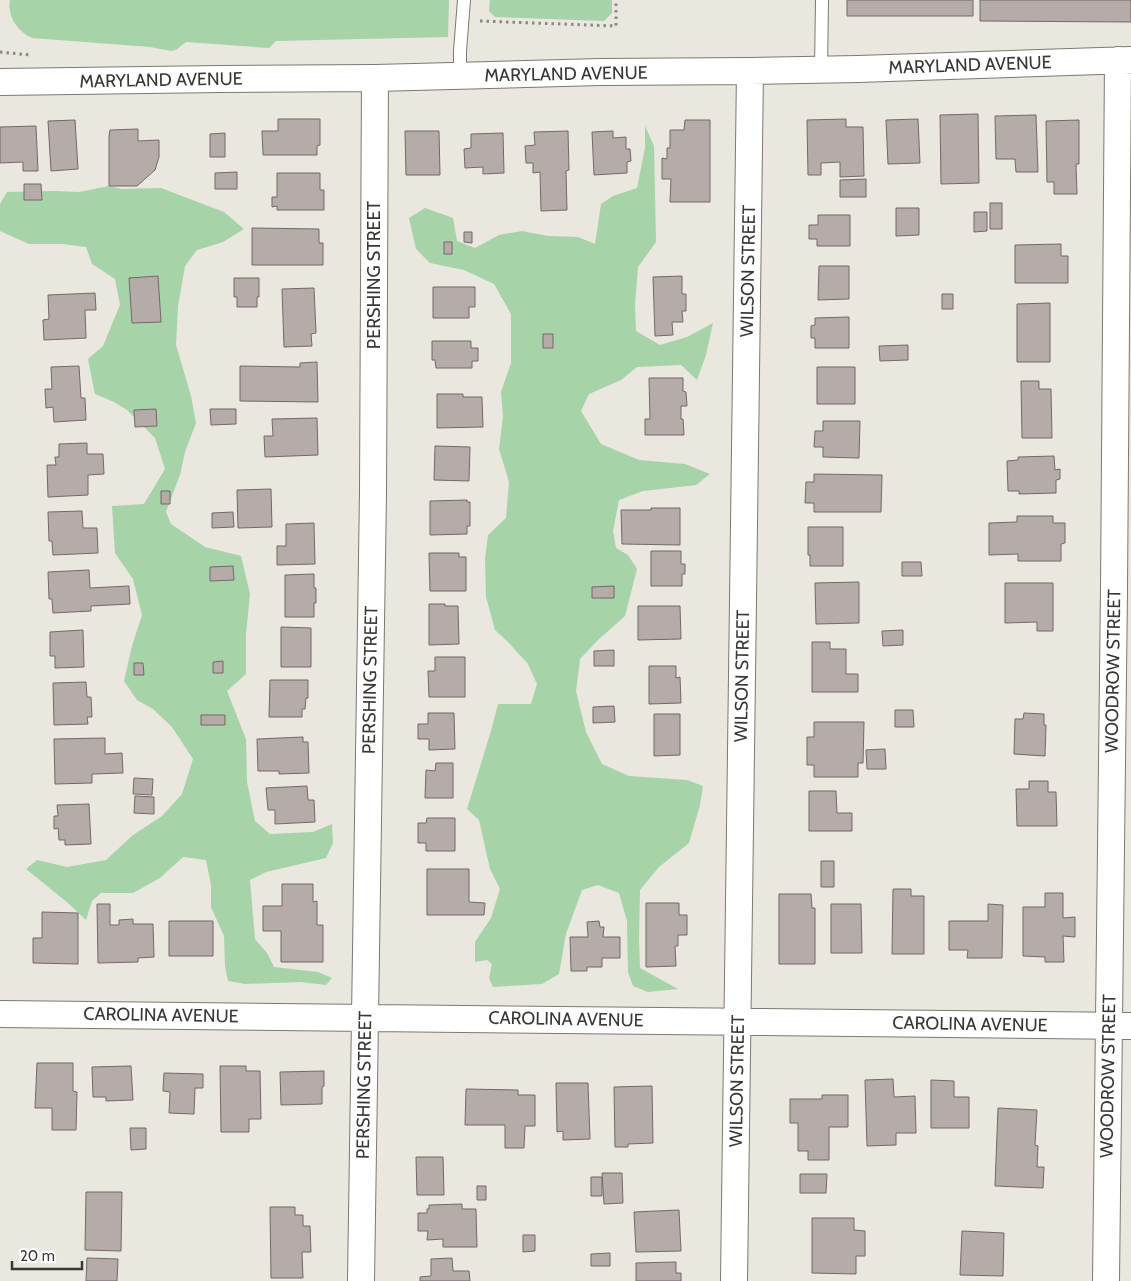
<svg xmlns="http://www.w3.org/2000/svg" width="1131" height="1281" viewBox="0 0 1131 1281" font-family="Cabin,sans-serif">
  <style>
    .green { fill: #a6d3a7 }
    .building { fill: #b5aba9; stroke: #736968 }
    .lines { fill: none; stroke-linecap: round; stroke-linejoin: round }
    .lane-casing { stroke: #7b7971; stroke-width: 14 }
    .street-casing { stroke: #7b7971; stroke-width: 28 }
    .path { stroke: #8b8984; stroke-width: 3; stroke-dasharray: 2.5 4; stroke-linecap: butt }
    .lane { stroke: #fff; stroke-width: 12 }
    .street { stroke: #fff; stroke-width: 26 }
    .labels { text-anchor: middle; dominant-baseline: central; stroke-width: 4.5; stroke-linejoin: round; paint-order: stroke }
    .street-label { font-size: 18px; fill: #393835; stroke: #fff }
  </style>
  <rect width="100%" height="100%" fill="#e9e7de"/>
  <path class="green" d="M 10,0 L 449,0 L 448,37 L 276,41 L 269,48 L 186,42 L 176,50 L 171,51 L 150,47 L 32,38 C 17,31 7,16 10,0 Z
    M 490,0 L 612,0 L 612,13 L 604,21 L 495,17 L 489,11 Z
    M 645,126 L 654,146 L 656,242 L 638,267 L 635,305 L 636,331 L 660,345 L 687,337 L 713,323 L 706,355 L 697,380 L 681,365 L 637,367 L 621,380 L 589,394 L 581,411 L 601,444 L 639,460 L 685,464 L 710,474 L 696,485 L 643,491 L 619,500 L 613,531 L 616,548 L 628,555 L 637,569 L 625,616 L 598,640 L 580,659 L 576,691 L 586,732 L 602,764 L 629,776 L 687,780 L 703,786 L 700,805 L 689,843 L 659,867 L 640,890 L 639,938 L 640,968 L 678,989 L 648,992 L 633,986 L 628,972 L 627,921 L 619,893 L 598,885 L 582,890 L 566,934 L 559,974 L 542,984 L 493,987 L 489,978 L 492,964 L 487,960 L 475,962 L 475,942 L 491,918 L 500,889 L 490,869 L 479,820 L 467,809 L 491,731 L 498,704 L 531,704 L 537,684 L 528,664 L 509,643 L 495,630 L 486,597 L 485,559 L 488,535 L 506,518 L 509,482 L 499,449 L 503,416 L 501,392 L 511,363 L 511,314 L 494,284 L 464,270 L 430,263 L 416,249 L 409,218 L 425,208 L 453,218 L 457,241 L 475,248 L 499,235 L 522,231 L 548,236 L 578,237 L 595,244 L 601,204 L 613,196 L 637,188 L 645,148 Z
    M 109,186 L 122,189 L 161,188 L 224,212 L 244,229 L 223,242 L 197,250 L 185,266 L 178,306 L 176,345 L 191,396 L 196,423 L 185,452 L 180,475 L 166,512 L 171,524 L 205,547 L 241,556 L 250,594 L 246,634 L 246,674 L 227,691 L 246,739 L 247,782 L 255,821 L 270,834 L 313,832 L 332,824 L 333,843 L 326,858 L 266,872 L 250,880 L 255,939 L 267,953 L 274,967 L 318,972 L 332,978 L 326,985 L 300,982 L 245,984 L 228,981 L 225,966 L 224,936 L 211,907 L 211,885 L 206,860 L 183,857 L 160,878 L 133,893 L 101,893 L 92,901 L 86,920 L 68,903 L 26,869 L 37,860 L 67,867 L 106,860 L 133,835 L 162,816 L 182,794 L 193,759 L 172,727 L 153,709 L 137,700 L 124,681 L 132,646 L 142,615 L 133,579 L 115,553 L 112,506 L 144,504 L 165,469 L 155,438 L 127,410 L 114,402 L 95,394 L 88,359 L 103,346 L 120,305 L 115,279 L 92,264 L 86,247 L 62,244 L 29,244 L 0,231 L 0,204 L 7,192 L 55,191 L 79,192 Z"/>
  <path class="building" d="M 847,0 L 973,0 L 973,16 L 847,16 Z
    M 980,0 L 1131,0 L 1131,22 L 980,21 Z
    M 978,114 L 979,183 L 941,184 L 940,115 Z
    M 1036,115 L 1038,172 L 1016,172 L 1015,159 L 996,159 L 995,116 Z
    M 278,119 L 320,119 L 320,145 L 317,146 L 317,155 L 263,155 L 262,131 L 278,131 Z
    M 846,119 L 846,127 L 863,127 L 864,176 L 840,177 L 840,162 L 821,163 L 821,175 L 808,175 L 807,120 Z
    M 918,119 L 920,163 L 888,164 L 886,120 Z
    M 75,120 L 78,169 L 51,171 L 48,121 Z
    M 685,120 L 710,120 L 710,202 L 670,202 L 671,179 L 662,179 L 662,158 L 667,159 L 667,148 L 670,148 L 670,130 L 684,130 Z
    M 1079,120 L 1079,164 L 1076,164 L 1077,194 L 1054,194 L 1054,182 L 1047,182 L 1046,121 Z
    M 36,126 L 38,171 L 23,171 L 23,162 L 0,163 L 0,127 Z
    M 138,129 L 138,141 L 159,140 L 159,157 L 155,170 L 137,186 L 109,186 L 109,136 L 110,130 Z
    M 405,131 L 439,131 L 440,175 L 406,175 Z
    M 568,131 L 569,170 L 566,171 L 567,210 L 541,211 L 540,172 L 533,173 L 533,163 L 526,163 L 525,146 L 535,145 L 534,132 Z
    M 613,131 L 613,138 L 626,137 L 626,149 L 630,149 L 631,161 L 627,162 L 627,173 L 594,175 L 592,132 Z
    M 225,133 L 225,157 L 210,157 L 210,134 Z
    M 503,133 L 504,173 L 483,174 L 483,167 L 465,168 L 464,149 L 471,148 L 471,134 Z
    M 237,172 L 237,189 L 215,189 L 215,173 Z
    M 277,173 L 320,173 L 320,190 L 324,190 L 324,210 L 277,210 L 277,206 L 272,207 L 272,197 L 277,197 Z
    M 866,179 L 866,197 L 840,197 L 840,180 Z
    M 24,184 L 41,184 L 42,200 L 24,200 Z
    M 990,203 L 1002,203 L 1002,229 L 990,229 Z
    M 896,208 L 919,208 L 919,235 L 896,236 Z
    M 974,212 L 987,212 L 987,231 L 974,232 Z
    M 818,215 L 850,215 L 850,246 L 817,246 L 817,239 L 809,239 L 809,225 L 818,225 Z
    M 252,228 L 319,229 L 319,243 L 323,243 L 323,265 L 252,265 Z
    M 464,232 L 472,232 L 472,243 L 464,242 Z
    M 444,242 L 452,242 L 452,254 L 444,254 Z
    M 1061,244 L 1061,256 L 1068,256 L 1068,283 L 1015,283 L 1015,245 Z
    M 819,266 L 849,266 L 849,299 L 818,300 Z
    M 158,276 L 161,322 L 132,323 L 129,278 Z
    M 682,276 L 682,294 L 686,294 L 686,311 L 682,311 L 683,322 L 672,322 L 673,335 L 655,336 L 653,277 Z
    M 234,278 L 259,278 L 259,297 L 257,297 L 257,307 L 237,307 L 237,297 L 234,297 Z
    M 433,287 L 475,287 L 475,307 L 469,307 L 469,318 L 433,318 Z
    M 314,288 L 316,333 L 311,334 L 312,346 L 284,347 L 282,289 Z
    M 95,293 L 96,310 L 85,310 L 86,338 L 44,340 L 43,320 L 49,319 L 48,295 Z
    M 942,294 L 953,294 L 953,309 L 942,309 Z
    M 1050,303 L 1050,362 L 1017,362 L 1017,304 Z
    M 849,317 L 849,348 L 815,348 L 815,338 L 811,338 L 811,326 L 815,325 L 815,318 Z
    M 543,334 L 553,334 L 553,348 L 543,348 Z
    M 432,341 L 471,341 L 471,348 L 478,348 L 478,361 L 472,361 L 472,368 L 436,368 L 435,360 L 432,360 Z
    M 908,345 L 908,360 L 880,361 L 879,346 Z
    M 317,362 L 318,402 L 240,401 L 240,366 L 300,367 L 300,363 Z
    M 79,366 L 81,398 L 85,398 L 86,420 L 54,422 L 53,407 L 46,408 L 45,389 L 52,389 L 51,367 Z
    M 817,367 L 855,367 L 855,404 L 817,404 Z
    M 649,378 L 683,378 L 683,391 L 686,392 L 687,406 L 681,406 L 681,419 L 683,419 L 684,435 L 645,435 L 645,419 L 650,419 Z
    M 1021,381 L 1039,381 L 1039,389 L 1051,389 L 1052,438 L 1022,438 Z
    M 437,394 L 463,394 L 463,397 L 482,397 L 483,427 L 437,428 Z
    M 156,409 L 157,426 L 135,427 L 134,410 Z
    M 210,409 L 236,409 L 236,424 L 211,425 Z
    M 317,418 L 318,455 L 265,457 L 264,436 L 273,436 L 272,419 Z
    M 823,421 L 860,421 L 859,458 L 823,457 L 823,447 L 814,447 L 815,431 L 823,431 Z
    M 87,443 L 87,454 L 103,454 L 104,474 L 88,475 L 88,495 L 48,497 L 47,465 L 56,465 L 55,457 L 59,457 L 59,444 Z
    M 435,446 L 470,447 L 469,481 L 434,480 Z
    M 1054,456 L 1055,470 L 1060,469 L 1060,479 L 1056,480 L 1056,493 L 1019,494 L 1019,491 L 1008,491 L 1007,461 L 1018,460 L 1018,457 Z
    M 814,474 L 882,475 L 881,512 L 814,512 L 814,503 L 805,503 L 806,482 L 814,482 Z
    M 271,489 L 272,527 L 238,528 L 237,490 Z
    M 161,491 L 170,491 L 170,504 L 161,504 Z
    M 467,500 L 467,502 L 470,502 L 470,526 L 467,526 L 467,534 L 430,535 L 430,501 Z
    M 651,508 L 680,508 L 680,545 L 622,544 L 621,510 L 651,510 Z
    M 82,511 L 83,528 L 97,528 L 98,553 L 53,555 L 52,541 L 49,541 L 48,512 Z
    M 233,512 L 234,527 L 212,528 L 212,513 Z
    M 1017,516 L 1053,516 L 1053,523 L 1065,523 L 1065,543 L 1061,544 L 1061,561 L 1018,561 L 1018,554 L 989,555 L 989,523 L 1017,522 Z
    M 314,523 L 315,564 L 277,565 L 277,546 L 286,546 L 286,524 Z
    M 808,527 L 843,527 L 843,566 L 810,566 L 810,555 L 808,555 Z
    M 651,551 L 681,551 L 681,564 L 685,564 L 685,574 L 682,574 L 682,586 L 651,586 Z
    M 429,553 L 459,553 L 459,557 L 466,557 L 466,591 L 430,591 Z
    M 902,562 L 921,562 L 922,576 L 902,576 Z
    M 233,566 L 234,580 L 210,581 L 210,567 Z
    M 89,570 L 90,588 L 129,586 L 130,604 L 91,606 L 91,611 L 53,613 L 52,599 L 49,599 L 48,572 Z
    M 314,574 L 314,588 L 316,588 L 316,603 L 314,603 L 314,617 L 285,617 L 285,575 Z
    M 859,582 L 859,623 L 816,624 L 815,583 Z
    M 1005,583 L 1053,583 L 1053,631 L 1037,631 L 1037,622 L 1005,623 Z
    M 614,586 L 614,598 L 592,598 L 592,587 Z
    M 429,604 L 445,604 L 445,606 L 458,606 L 459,644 L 429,645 Z
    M 638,606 L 680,606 L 681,639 L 638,640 Z
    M 281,627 L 311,628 L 311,667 L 281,667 Z
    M 83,630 L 84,667 L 55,668 L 55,656 L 50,656 L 50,632 Z
    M 903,630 L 903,645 L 883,646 L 882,631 Z
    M 812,642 L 830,642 L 830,649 L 846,649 L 846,674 L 858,674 L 858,692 L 812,692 Z
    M 614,650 L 614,666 L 594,666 L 594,651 Z
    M 435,657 L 465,657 L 465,697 L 429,697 L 428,671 L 435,671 Z
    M 223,661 L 223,673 L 213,673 L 213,662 Z
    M 134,663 L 143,663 L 144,675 L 134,675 Z
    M 649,666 L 676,666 L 676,678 L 680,677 L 681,703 L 649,704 Z
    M 270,680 L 308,680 L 308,698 L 306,698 L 305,709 L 302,709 L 302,717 L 269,717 Z
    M 86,682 L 87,697 L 91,697 L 92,717 L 87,717 L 88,724 L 54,725 L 53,683 Z
    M 614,706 L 615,722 L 593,723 L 593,707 Z
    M 895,710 L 913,710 L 914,727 L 895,727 Z
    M 428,713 L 454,713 L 455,749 L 429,750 L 429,739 L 418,739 L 418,724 L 428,724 Z
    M 1024,713 L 1044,714 L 1044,725 L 1046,725 L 1045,756 L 1014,754 L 1015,719 L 1023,719 Z
    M 654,714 L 680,714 L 680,755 L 654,756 Z
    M 201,715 L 225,715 L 225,725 L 201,725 Z
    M 814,722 L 864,722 L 863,763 L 858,763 L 858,777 L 814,777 L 814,765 L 807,765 L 807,737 L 814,737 Z
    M 303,737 L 303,742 L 308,742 L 309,773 L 279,774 L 279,771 L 258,771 L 257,739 Z
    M 105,738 L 105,754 L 122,753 L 123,773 L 92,774 L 92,783 L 55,784 L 54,739 Z
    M 885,749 L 886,769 L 867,769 L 866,750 Z
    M 436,763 L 453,763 L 453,798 L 425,798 L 426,770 L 435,771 Z
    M 134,778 L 153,779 L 152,795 L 133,794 Z
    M 1029,781 L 1048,781 L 1048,792 L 1056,792 L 1057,826 L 1017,826 L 1016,789 L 1029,789 Z
    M 307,786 L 308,800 L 314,800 L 315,822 L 275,824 L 275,810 L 268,810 L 266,788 Z
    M 809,791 L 836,791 L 837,813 L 852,813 L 852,831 L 809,831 Z
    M 135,796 L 154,797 L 154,814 L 134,813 Z
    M 89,804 L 91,844 L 65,845 L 65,840 L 59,840 L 58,828 L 54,829 L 54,816 L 58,816 L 57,805 Z
    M 427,818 L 455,818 L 455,851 L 426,851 L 426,843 L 418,843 L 418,823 L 426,823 Z
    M 821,861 L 834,861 L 834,887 L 821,887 Z
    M 427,869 L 469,869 L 469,902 L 485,903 L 484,915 L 427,915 Z
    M 282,884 L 313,884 L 313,902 L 317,901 L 317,925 L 323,925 L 323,962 L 281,962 L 281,931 L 263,931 L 263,906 L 282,906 Z
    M 893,889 L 911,889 L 911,896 L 924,896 L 924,954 L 892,954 Z
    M 1045,893 L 1063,893 L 1063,918 L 1075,917 L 1075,937 L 1063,936 L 1064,962 L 1045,962 L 1045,957 L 1023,956 L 1023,907 L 1045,907 Z
    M 779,894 L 811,894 L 812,908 L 815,908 L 815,964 L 779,964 Z
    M 646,903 L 679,903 L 679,915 L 687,915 L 687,935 L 678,935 L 678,946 L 675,946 L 676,966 L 646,967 Z
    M 97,904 L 110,904 L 110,925 L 119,925 L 119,920 L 133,919 L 133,924 L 153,924 L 154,957 L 138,958 L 138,962 L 98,963 Z
    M 831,904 L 861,904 L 862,953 L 831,953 Z
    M 988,904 L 1003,905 L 1002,958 L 967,958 L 968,950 L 949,950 L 949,921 L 988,921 Z
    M 42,912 L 78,913 L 78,964 L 33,963 L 33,938 L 42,938 Z
    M 169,921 L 213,921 L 213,956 L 169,956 Z
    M 599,921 L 600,927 L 604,927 L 603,937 L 620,937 L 620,958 L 602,958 L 602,967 L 587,967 L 587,971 L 571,971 L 570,937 L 588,937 L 587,922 Z
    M 37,1063 L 73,1063 L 73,1091 L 77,1092 L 76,1130 L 52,1130 L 52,1108 L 35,1108 Z
    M 131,1066 L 133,1100 L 106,1101 L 106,1097 L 93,1097 L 92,1067 Z
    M 220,1066 L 246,1066 L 246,1071 L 260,1071 L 261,1119 L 249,1119 L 249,1132 L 221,1132 Z
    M 324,1071 L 324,1086 L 322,1087 L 322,1104 L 281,1105 L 280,1072 Z
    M 164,1073 L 203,1074 L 203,1088 L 195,1088 L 194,1114 L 169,1113 L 170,1092 L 163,1091 Z
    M 893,1079 L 894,1097 L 915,1096 L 916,1133 L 896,1133 L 896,1145 L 867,1146 L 865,1080 Z
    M 931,1080 L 954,1081 L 954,1097 L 969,1097 L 969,1128 L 931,1128 Z
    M 556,1083 L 588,1083 L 590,1139 L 563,1140 L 563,1131 L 557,1132 Z
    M 652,1086 L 653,1143 L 628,1144 L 628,1147 L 615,1147 L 614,1087 Z
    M 466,1089 L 518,1090 L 518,1095 L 535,1095 L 535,1126 L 525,1126 L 524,1148 L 505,1148 L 505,1125 L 465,1125 Z
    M 822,1095 L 848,1095 L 848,1127 L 829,1127 L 829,1160 L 808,1160 L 808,1151 L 798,1151 L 798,1123 L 790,1123 L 790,1099 L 822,1099 Z
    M 998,1108 L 1037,1110 L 1035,1145 L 1038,1146 L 1037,1167 L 1044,1167 L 1043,1188 L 995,1186 Z
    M 130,1128 L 146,1128 L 146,1149 L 131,1150 Z
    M 416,1157 L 443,1157 L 444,1195 L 417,1195 Z
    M 602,1173 L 622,1173 L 623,1203 L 604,1204 Z
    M 800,1174 L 827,1174 L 826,1193 L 800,1193 Z
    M 591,1177 L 602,1177 L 602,1196 L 591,1196 Z
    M 477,1186 L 486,1186 L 486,1200 L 477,1200 Z
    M 86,1192 L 122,1192 L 121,1251 L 85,1250 Z
    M 462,1204 L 462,1209 L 476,1209 L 477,1247 L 443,1247 L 443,1239 L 427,1240 L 428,1231 L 418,1231 L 418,1213 L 427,1213 L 427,1209 L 429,1209 L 429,1205 Z
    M 270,1207 L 295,1207 L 295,1215 L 303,1215 L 303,1226 L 310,1226 L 311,1252 L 302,1252 L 303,1278 L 271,1278 Z
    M 679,1210 L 681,1251 L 636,1252 L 634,1212 Z
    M 812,1218 L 854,1218 L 854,1230 L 865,1231 L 865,1256 L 856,1256 L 856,1274 L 812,1273 Z
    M 962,1231 L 1004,1233 L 1003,1276 L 960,1275 Z
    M 523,1235 L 535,1235 L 535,1251 L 523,1252 Z
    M 610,1253 L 610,1266 L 591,1266 L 591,1254 Z
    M 87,1258 L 118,1259 L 117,1281 L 86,1281 Z
    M 452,1258 L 453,1271 L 469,1271 L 470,1281 L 420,1281 L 420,1277 L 431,1276 L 431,1259 Z
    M 676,1262 L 676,1273 L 681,1273 L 681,1281 L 636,1281 L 636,1263 Z"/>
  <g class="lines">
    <g class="lane-casing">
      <path id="lane" d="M 821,69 L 822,0
        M 460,76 L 460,51 L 464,0"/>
    </g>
    <g class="street-casing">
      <path id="street" d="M 0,82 L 220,79 L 375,78 L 600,72 L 750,71 L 858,69 L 1131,60
        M 0,1014 L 1131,1026
        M 361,1281 L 373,492 L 375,78
        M 734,1281 L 750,71
        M 1106,1281 L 1114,589 L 1118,60"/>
    </g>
    <path class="path" d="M 480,21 L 616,26 L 616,0
      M 0,52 L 30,55"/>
    <use href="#lane" class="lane"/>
    <use href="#street" class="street"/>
  </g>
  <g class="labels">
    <g class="street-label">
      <text transform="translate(970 65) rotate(-2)">MARYLAND AVENUE</text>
      <text transform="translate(566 74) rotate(-1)">MARYLAND AVENUE</text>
      <text transform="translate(161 80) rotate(-1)">MARYLAND AVENUE</text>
      <text transform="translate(748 271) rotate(-89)">WILSON STREET</text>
      <text transform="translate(374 275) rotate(-90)">PERSHING STREET</text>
      <text transform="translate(1113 671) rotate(-89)">WOODROW STREET</text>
      <text transform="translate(742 676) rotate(-89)">WILSON STREET</text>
      <text transform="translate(370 680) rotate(-89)">PERSHING STREET</text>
      <text transform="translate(161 1015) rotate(1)">CAROLINA AVENUE</text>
      <text transform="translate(566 1019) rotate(1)">CAROLINA AVENUE</text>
      <text transform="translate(970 1024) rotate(1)">CAROLINA AVENUE</text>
      <text transform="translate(1108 1076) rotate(-89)">WOODROW STREET</text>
      <text transform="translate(737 1081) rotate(-89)">WILSON STREET</text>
      <text transform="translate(364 1085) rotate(-89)">PERSHING STREET</text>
    </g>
  </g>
  <path d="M12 1261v8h70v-8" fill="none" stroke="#393835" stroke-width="2.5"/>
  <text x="20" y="1261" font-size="15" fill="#393835" stroke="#ffffff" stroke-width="4" paint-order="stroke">20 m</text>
</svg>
